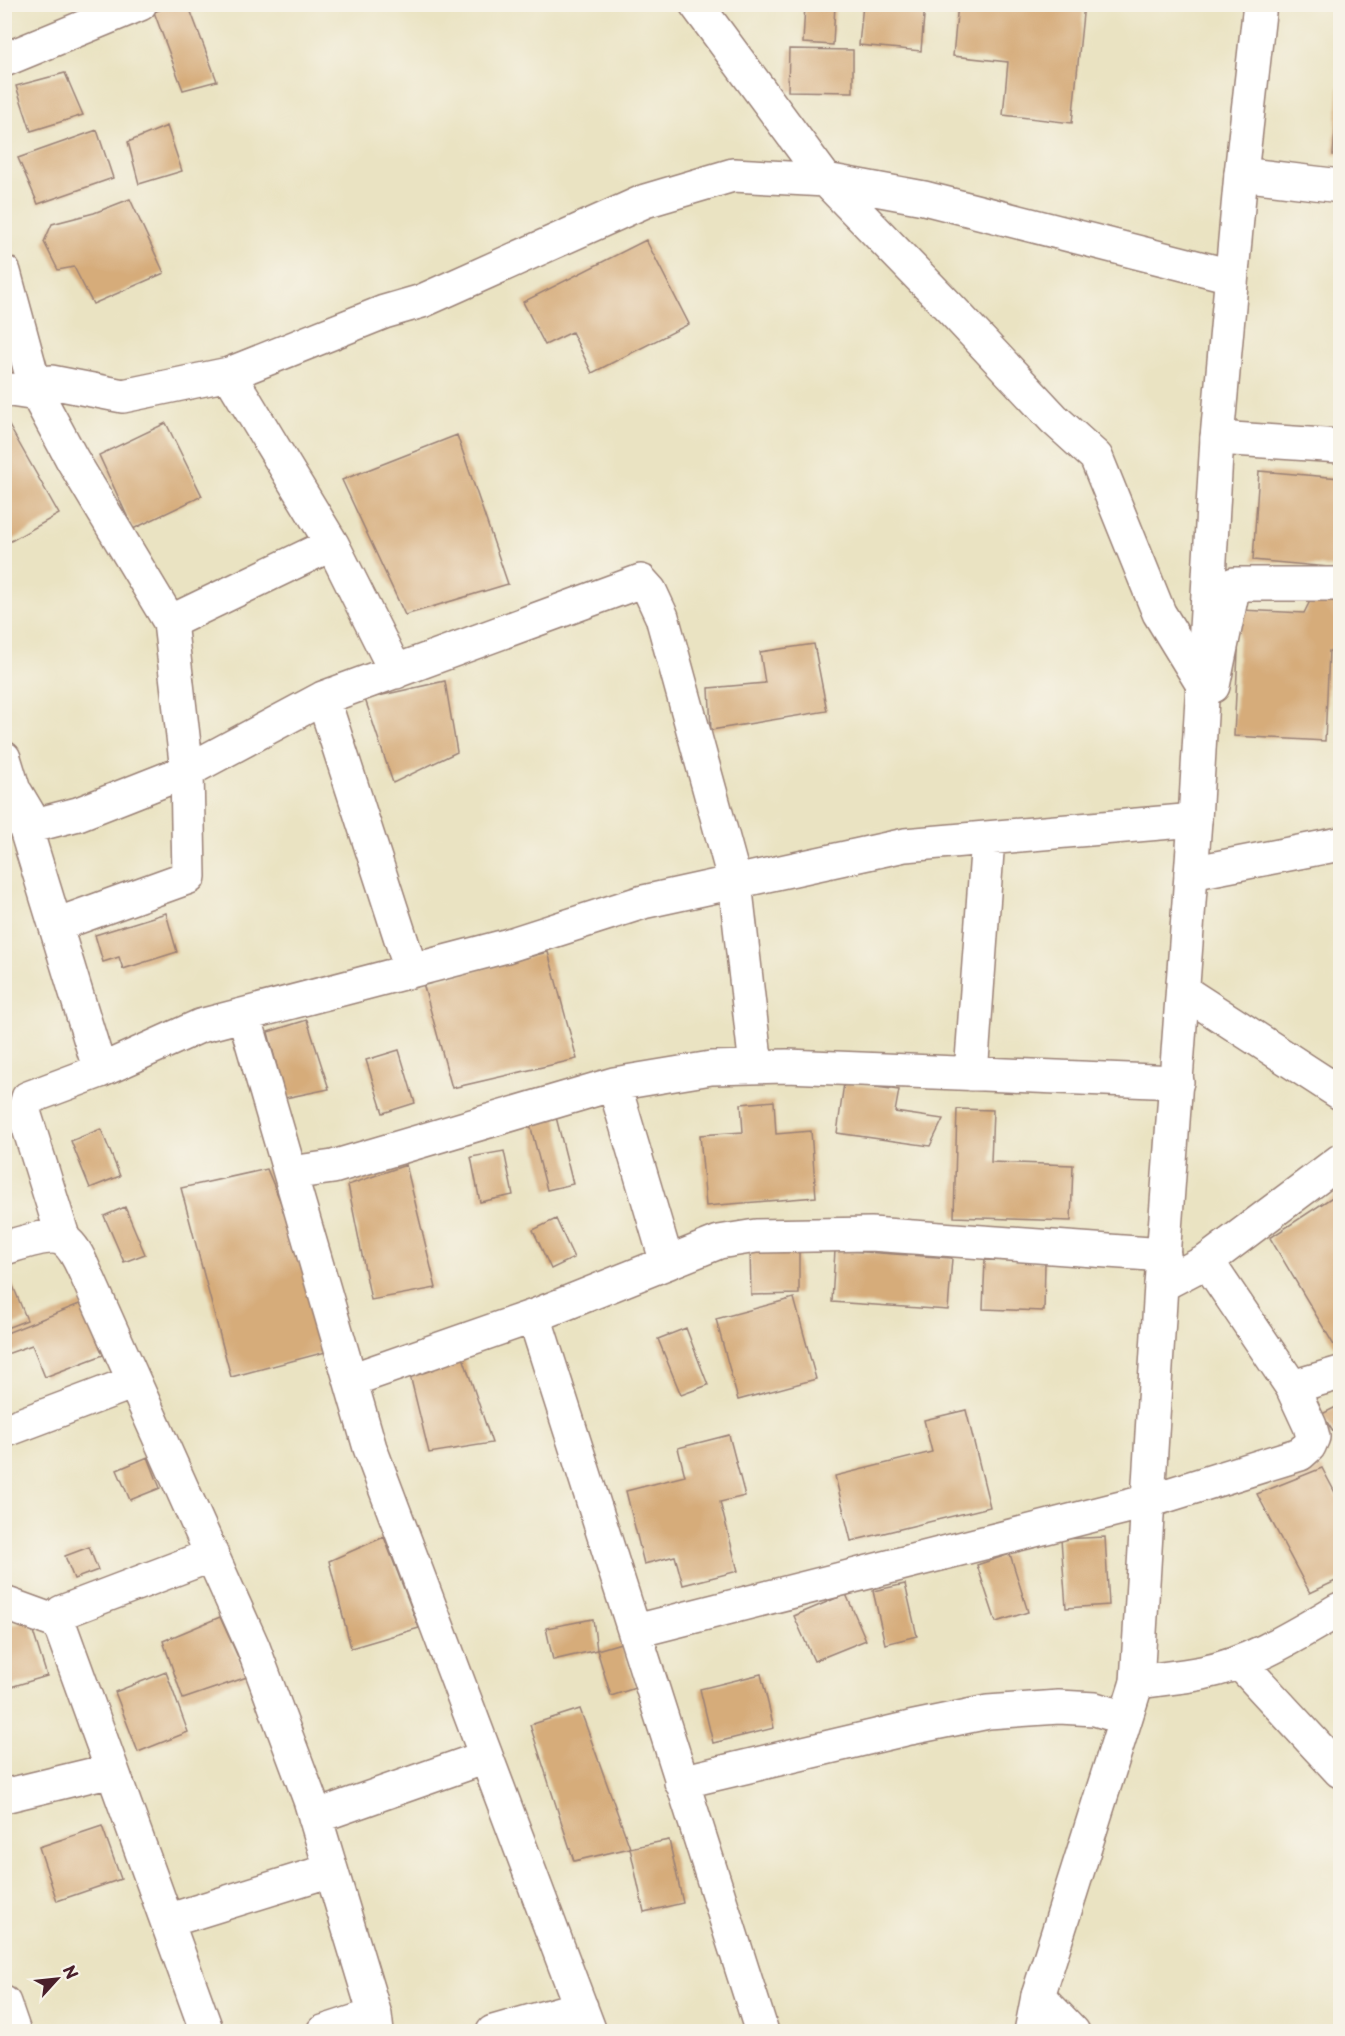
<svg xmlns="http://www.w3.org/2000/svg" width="1345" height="2036" viewBox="0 0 1345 2036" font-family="'Playpen Sans',sans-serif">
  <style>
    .building { fill: #d6ac7a }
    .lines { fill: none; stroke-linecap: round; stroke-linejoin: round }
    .minor-casing { stroke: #9a8176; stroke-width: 36 }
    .tertiary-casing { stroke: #9a8176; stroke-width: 36 }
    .minor { stroke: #fff; stroke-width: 33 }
    .tertiary { stroke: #fff; stroke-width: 33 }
  </style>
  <rect width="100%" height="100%" fill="#f7f3e8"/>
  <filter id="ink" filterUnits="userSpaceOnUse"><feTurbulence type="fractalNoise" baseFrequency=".0167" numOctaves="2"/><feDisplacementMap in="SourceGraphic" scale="12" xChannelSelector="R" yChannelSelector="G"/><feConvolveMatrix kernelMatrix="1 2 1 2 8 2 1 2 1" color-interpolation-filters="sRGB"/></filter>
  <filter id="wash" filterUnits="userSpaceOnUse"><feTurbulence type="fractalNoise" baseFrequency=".008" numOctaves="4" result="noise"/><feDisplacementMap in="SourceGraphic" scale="24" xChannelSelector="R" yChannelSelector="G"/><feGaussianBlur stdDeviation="1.35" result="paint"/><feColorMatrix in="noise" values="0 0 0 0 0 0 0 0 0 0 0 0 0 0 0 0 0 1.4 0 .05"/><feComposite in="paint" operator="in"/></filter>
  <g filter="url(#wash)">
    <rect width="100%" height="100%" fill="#eae3c2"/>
    <g id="blocks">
      <path class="building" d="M 175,4 L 188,4 L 217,81 L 183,90 L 154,12 Z
        M 805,4 L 835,4 L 833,45 L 803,43 Z
        M 863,4 L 925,4 L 921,51 L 859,45 Z
        M 958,4 L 1084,4 L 1072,123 L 1003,115 L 1008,62 L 953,56 Z
        M 789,49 L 853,50 L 853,92 L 788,91 Z
        M 65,73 L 83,115 L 31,131 L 16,86 Z
        M 1339,86 L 1340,86 L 1340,155 L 1333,155 Z
        M 167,126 L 182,171 L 139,184 L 128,142 Z
        M 97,130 L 113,178 L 38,204 L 18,158 Z
        M 130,199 L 164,273 L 93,304 L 74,267 L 58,270 L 44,242 L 52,224 L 94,213 Z
        M 646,240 L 689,324 L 592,373 L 572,332 L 545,345 L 523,302 Z
        M 7,422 L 59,514 L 4,545 L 4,424 Z
        M 166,423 L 202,496 L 133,529 L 99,455 Z
        M 457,435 L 508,584 L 405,615 L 342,480 Z
        M 1259,471 L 1340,478 L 1340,568 L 1253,560 Z
        M 1314,593 L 1340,594 L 1340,651 L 1329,651 L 1325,741 L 1234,736 L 1240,610 L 1304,613 Z
        M 814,644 L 827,711 L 711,730 L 709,688 L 765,683 L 760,652 Z
        M 445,681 L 457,752 L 393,783 L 365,699 Z
        M 166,913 L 177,952 L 123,969 L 119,957 L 103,962 L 95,935 Z
        M 548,952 L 577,1059 L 452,1088 L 423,983 Z
        M 307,1020 L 329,1089 L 285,1098 L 268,1032 Z
        M 399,1050 L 415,1103 L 383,1113 L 366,1060 Z
        M 844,1083 L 899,1090 L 895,1112 L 943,1119 L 930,1146 L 837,1133 Z
        M 774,1101 L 776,1134 L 811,1131 L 816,1197 L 706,1206 L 700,1135 L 743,1132 L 741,1104 Z
        M 957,1109 L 993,1110 L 991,1162 L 1073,1165 L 1071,1221 L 954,1217 Z
        M 556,1117 L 573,1184 L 547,1190 L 530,1124 Z
        M 101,1129 L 120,1176 L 90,1188 L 71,1141 Z
        M 504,1151 L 513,1195 L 480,1202 L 471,1157 Z
        M 406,1165 L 436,1288 L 371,1300 L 348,1185 Z
        M 267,1169 L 341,1348 L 231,1377 L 181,1188 Z
        M 1340,1192 L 1340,1351 L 1338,1352 L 1270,1238 Z
        M 125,1207 L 145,1254 L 124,1262 L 104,1216 Z
        M 556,1219 L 574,1258 L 551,1269 L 533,1230 Z
        M 750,1247 L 799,1247 L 799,1294 L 751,1295 Z
        M 835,1250 L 952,1258 L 948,1310 L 832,1302 Z
        M 985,1260 L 1045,1262 L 1044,1311 L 983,1309 Z
        M 4,1264 L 27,1320 L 4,1329 Z
        M 794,1298 L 816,1379 L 738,1400 L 716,1319 Z
        M 82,1303 L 103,1355 L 45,1377 L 32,1345 L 4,1355 L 4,1334 Z
        M 686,1328 L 708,1385 L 681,1395 L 658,1339 Z
        M 462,1354 L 492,1443 L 429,1453 L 409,1371 Z
        M 1340,1405 L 1340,1443 L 1322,1414 Z
        M 966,1410 L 990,1507 L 851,1541 L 835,1476 L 932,1452 L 924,1420 Z
        M 729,1435 L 745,1496 L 720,1502 L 738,1571 L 683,1585 L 675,1556 L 644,1564 L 626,1491 L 685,1476 L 678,1448 Z
        M 148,1457 L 160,1488 L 130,1500 L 117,1470 Z
        M 1322,1468 L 1340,1502 L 1340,1579 L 1310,1593 L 1257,1494 Z
        M 384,1537 L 419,1628 L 351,1648 L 329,1561 Z
        M 1105,1537 L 1109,1605 L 1066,1608 L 1061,1539 Z
        M 89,1547 L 98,1570 L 74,1579 L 65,1556 Z
        M 1010,1554 L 1028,1612 L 996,1622 L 977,1565 Z
        M 905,1584 L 917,1636 L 885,1644 L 873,1591 Z
        M 846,1594 L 866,1640 L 814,1661 L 794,1616 Z
        M 220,1617 L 247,1677 L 183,1699 L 163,1641 Z
        M 29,1619 L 47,1676 L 4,1689 L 4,1627 Z
        M 593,1619 L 597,1650 L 621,1643 L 635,1688 L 611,1696 L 597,1650 L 553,1660 L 546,1628 Z
        M 166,1672 L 188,1732 L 138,1752 L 115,1692 Z
        M 761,1674 L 774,1728 L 713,1743 L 700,1689 Z
        M 580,1709 L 630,1848 L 669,1840 L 683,1903 L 644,1912 L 630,1848 L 574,1861 L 530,1725 Z
        M 102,1826 L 121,1879 L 57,1901 L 39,1847 Z"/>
    </g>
  </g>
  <g filter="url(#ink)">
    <use href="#blocks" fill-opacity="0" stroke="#9a8176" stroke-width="1.5"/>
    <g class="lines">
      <g class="minor-casing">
        <path id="minor" d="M 696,4 L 826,180 L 953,311 L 1054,419 L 1096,457 L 1159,613 L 1203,685
          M 4,60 L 140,4
          M 1241,174 L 1340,186
          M 4,272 L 37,394 L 72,459 L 170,622 L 187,771 L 189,877 L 56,925
          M 229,374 L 332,544 L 396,672
          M 4,389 L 37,394 L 51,382 L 123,396 L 229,374 L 384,312 L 422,301 L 645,201 L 733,175 L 826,180 L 924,198 L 1231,276
          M 1217,438 L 1340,446
          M 170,622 L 332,544
          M 1213,686 L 1234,584 L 1340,584
          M 323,698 L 411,970
          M 4,758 L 100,1071
          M 4,793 L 16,793 L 35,825 L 78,814 L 187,771 L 323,698 L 641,581 L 650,591 L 662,617 L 735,882 L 756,1067
          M 1191,873 L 1340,844
          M 1183,991 L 1340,1093
          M 244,1015 L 370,1448 L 590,2032
          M 971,1074 L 988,838
          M 614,1084 L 667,1263
          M 290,1173 L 333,1167 L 614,1084 L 711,1068 L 787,1066 L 1177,1082
          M 64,1240 L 24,1112 L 28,1098 L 100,1071 L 200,1026 L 506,946 L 643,902 L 905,845 L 1195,820
          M 4,1248 C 19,1244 51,1232 64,1240 C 76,1248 81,1264 87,1276 L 253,1647 L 310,1800 L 375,2015 L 377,2032
          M 1161,1285 L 1207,1261 L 1340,1161
          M 534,1316 L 762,2032
          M 351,1380 L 534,1316 L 719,1242 L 756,1236 L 871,1234 L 1164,1255
          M 1292,1387 L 1340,1373
          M 4,1431 L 134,1382
          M 4,1603 L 59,1623
          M 636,1631 L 1149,1501 L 1300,1454 L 1309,1446 L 1313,1437 L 1310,1426 L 1292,1387 L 1207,1261
          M 1239,1662 L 1340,1771
          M 1137,1682 C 1158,1679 1181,1677 1202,1673 C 1252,1663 1297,1634 1340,1609
          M 681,1782 L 910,1728 L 988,1712 L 1059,1707 L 1095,1709 L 1125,1718
          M 4,1796 L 112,1770
          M 315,1817 L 486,1757
          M 167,1921 L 331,1870
          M 1038,1996 L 1073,2032
          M 4,2003 L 14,2032
          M 207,2032 L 59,1623 L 62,1612 L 212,1555
          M 323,2032 L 375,2015
          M 493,2032 L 581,2007"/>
      </g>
      <g class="tertiary-casing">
        <path id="tertiary" d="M 1031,2032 L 1038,1996 L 1137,1682 L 1161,1285 L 1195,820 L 1217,438 L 1241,174 L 1260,4"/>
      </g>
      <use href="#minor" class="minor"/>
      <use href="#tertiary" class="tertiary"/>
    </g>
  </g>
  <rect width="1345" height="2036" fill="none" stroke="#f7f3e8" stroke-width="24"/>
  <g transform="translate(57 1979) rotate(63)" stroke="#f7f3e8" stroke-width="4.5" paint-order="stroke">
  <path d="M0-4.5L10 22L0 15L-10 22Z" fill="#4a1f2b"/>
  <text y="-9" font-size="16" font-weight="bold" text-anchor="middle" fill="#4a1f2b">N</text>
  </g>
</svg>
